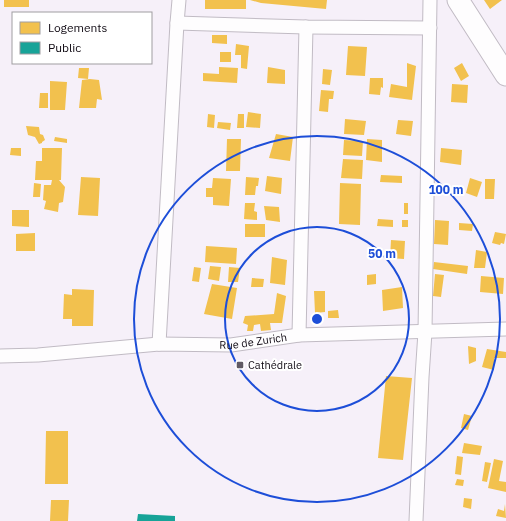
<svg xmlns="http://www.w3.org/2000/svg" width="506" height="521" viewBox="0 0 506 521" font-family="'IBM Plex Sans',sans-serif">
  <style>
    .homes { fill: #f2c14e }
    .public { fill: #17a398 }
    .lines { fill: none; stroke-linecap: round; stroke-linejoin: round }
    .street-casing { stroke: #c1bbc4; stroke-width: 15 }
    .primary-casing { stroke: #c1bbc4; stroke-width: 23 }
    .street { stroke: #fefdfe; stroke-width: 13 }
    .primary { stroke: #fefdfe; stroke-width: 21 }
    .ring { fill: none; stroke: #1d4ed8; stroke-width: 2 }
    .poi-dot { fill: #605a64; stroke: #fff; stroke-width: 1.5 }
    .labels { text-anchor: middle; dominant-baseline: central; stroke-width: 4; stroke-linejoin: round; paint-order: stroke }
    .street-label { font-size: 11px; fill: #100a13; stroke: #fff }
    .poi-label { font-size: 11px; fill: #100a13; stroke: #fff; text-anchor: start }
    .centre { fill: #1d4ed8; stroke: #fff; stroke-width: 2 }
    .ring-label { font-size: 12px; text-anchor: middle; font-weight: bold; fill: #1d4ed8; stroke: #fff; stroke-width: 4; stroke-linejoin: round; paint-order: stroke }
  </style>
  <rect width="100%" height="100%" fill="#f6f0f9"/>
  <path class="homes" d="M 4,0 L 29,0 L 29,7 L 4,7 Z
    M 205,0 L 246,0 L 246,9 L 205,9 Z
    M 250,0 L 327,0 L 326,9 L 261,3 Z
    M 484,0 L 502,0 L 490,9 Z
    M 212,35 L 227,35 L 227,44 L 212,43 Z
    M 236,44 L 249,46 L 247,69 L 241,68 L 241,55 L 235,55 Z
    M 348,46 L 367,47 L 365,76 L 346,75 Z
    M 220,52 L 231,52 L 231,62 L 220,62 Z
    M 407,63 L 416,66 L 412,100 L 389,97 L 391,84 L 407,87 Z
    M 462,63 L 469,76 L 461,81 L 454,68 Z
    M 219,67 L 238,68 L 237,83 L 203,81 L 203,73 L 219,74 Z
    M 268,67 L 285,70 L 285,84 L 267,83 Z
    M 79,68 L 89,68 L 88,79 L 78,78 Z
    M 323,69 L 332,70 L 330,85 L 322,84 Z
    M 370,78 L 383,78 L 383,88 L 381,87 L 380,95 L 369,94 Z
    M 90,79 L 99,80 L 102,100 L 97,99 L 96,108 L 79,108 L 82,80 Z
    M 50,81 L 67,82 L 65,110 L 50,110 Z
    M 452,84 L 468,85 L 467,103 L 451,102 Z
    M 321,90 L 334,91 L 333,99 L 329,99 L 328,112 L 319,111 Z
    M 40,93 L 48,93 L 48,108 L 39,108 Z
    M 248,112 L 261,114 L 260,128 L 246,127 Z
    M 208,114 L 215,115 L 214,128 L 207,127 Z
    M 238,114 L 244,114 L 244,128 L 237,128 Z
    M 345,119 L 366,121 L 364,135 L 344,134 Z
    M 398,120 L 413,121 L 411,136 L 396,134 Z
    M 218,122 L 231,123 L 230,130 L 217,128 Z
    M 26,126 L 39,127 L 40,134 L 43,135 L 45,140 L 42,142 L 42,143 L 39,144 L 35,137 L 28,135 Z
    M 276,134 L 293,137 L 290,161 L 269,158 Z
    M 55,137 L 67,139 L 67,143 L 54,141 Z
    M 227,139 L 241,139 L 240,171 L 226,171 Z
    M 367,139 L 382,140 L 382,162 L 366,160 Z
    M 344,140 L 363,141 L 362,156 L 343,155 Z
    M 11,148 L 21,148 L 21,156 L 10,155 Z
    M 42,148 L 62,148 L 61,180 L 59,180 L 65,187 L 63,202 L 59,203 L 58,212 L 44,209 L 46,201 L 43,200 L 44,185 L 51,185 L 52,180 L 35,180 L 36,161 L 42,161 Z
    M 441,148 L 462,150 L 461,165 L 440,162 Z
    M 343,159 L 363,160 L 362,179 L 341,178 Z
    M 381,175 L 402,176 L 402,183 L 380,182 Z
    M 267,176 L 282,178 L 281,194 L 265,191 Z
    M 81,177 L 100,178 L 98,216 L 78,215 Z
    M 246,177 L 259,178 L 258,186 L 256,186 L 255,195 L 245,195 Z
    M 213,178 L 231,179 L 229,206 L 213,205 L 213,197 L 206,197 L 206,188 L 212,188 Z
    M 470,178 L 482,182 L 477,197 L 466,193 Z
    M 485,179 L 495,179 L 494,199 L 485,199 Z
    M 34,183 L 41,184 L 40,197 L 33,197 Z
    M 340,183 L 361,184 L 360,225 L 339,224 Z
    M 245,203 L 255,203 L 254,211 L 257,212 L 257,220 L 244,219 Z
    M 404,203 L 408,203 L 408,214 L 404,214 Z
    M 264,206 L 279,207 L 280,222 L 266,220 Z
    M 12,210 L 29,210 L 29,227 L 12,226 Z
    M 378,219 L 393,220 L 393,227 L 377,226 Z
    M 402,220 L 408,220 L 408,227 L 402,227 Z
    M 435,220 L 449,221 L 448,245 L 434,244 Z
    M 459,223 L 473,224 L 472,231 L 459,230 Z
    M 245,224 L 265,224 L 265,237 L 245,237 Z
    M 495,232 L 506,234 L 504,244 L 501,243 L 500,245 L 492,243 Z
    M 35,233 L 35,251 L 16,251 L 16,234 Z
    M 391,240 L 405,241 L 404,259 L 390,258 Z
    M 206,246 L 237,248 L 236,264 L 205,262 Z
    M 476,250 L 487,252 L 485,268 L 474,268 Z
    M 272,257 L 287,260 L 285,285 L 270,283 Z
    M 434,262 L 468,266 L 467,274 L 433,269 Z
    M 210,266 L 221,267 L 219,281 L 208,279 Z
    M 194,267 L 201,268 L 199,282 L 192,281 Z
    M 229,267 L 240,268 L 238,282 L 228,282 Z
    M 376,274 L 376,284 L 367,285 L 367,275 Z
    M 435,274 L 444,275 L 441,297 L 433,296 Z
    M 481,276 L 504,278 L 503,294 L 480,292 Z
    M 252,278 L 264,279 L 263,287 L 251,287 Z
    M 212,284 L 237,288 L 232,319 L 204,314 Z
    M 402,287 L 403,308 L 383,311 L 382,290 Z
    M 72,289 L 94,290 L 93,326 L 72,326 L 72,319 L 63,319 L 64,294 L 72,295 Z
    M 314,291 L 325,291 L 325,312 L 315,313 Z
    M 277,293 L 286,296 L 282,323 L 270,323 L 271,330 L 261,331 L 260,324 L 254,325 L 253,331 L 247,331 L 248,325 L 243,323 L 245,316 L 274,314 Z
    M 338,310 L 339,318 L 328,318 L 328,311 Z
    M 468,346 L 476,348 L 476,361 L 469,364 Z
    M 487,349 L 506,352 L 506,358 L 494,358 L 494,370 L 482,367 Z
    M 386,376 L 412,378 L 403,460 L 378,458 Z
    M 464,414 L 472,416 L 468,430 L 461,428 Z
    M 46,431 L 68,431 L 68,484 L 45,484 Z
    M 464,443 L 482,446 L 480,455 L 462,453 Z
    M 457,456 L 463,457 L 461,475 L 455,474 Z
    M 494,459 L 503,461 L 499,481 L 506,482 L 506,492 L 488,488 Z
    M 485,462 L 491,463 L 487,482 L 482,481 Z
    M 457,479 L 464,480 L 463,486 L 455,485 Z
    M 464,498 L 472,499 L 471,509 L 463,507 Z
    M 51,500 L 69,500 L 68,521 L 50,521 Z
    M 505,504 L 506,518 L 496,516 L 498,509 L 504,511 Z"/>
  <path class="public" d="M 138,514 L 175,516 L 175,521 L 137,521 Z"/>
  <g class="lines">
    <g class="street-casing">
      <g id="street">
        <path d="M 177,23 L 306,27 L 430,28"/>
        <path d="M 299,335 L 306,27"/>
        <path d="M 159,344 L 177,23 L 179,0"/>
        <path id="s1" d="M 0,356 L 38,355 L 159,344 L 231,345 L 299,335 L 506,329"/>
        <path d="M 416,521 L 422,377 L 425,332 L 430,0"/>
      </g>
    </g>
    <g class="primary-casing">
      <path id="primary" d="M 458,0 L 506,75"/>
    </g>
    <use href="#street" class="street"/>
    <use href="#primary" class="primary"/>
  </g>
  <g class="ring">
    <circle cx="317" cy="319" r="92"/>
    <circle cx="317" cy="319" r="183"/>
  </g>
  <rect class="poi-dot" x="236" y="361" width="8" height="8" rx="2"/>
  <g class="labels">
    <g class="street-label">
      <text stroke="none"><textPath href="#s1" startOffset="254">Rue de Zurich</textPath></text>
    </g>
    <g class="poi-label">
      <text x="248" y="365">Cathédrale</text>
    </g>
  </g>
  <circle cx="317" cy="319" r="6" class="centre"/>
  <g class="ring-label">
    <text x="446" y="194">100 m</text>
    <text x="382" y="258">50 m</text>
  </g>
  <rect x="12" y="12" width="140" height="52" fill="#ffffff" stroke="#9f9da1"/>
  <rect x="20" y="22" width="20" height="12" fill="#f2c14e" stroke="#9f9da1"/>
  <text x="48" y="32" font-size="12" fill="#100a13">Logements</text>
  <rect x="20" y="42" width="20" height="12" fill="#17a398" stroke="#9f9da1"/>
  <text x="48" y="52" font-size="12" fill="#100a13">Public</text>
</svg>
